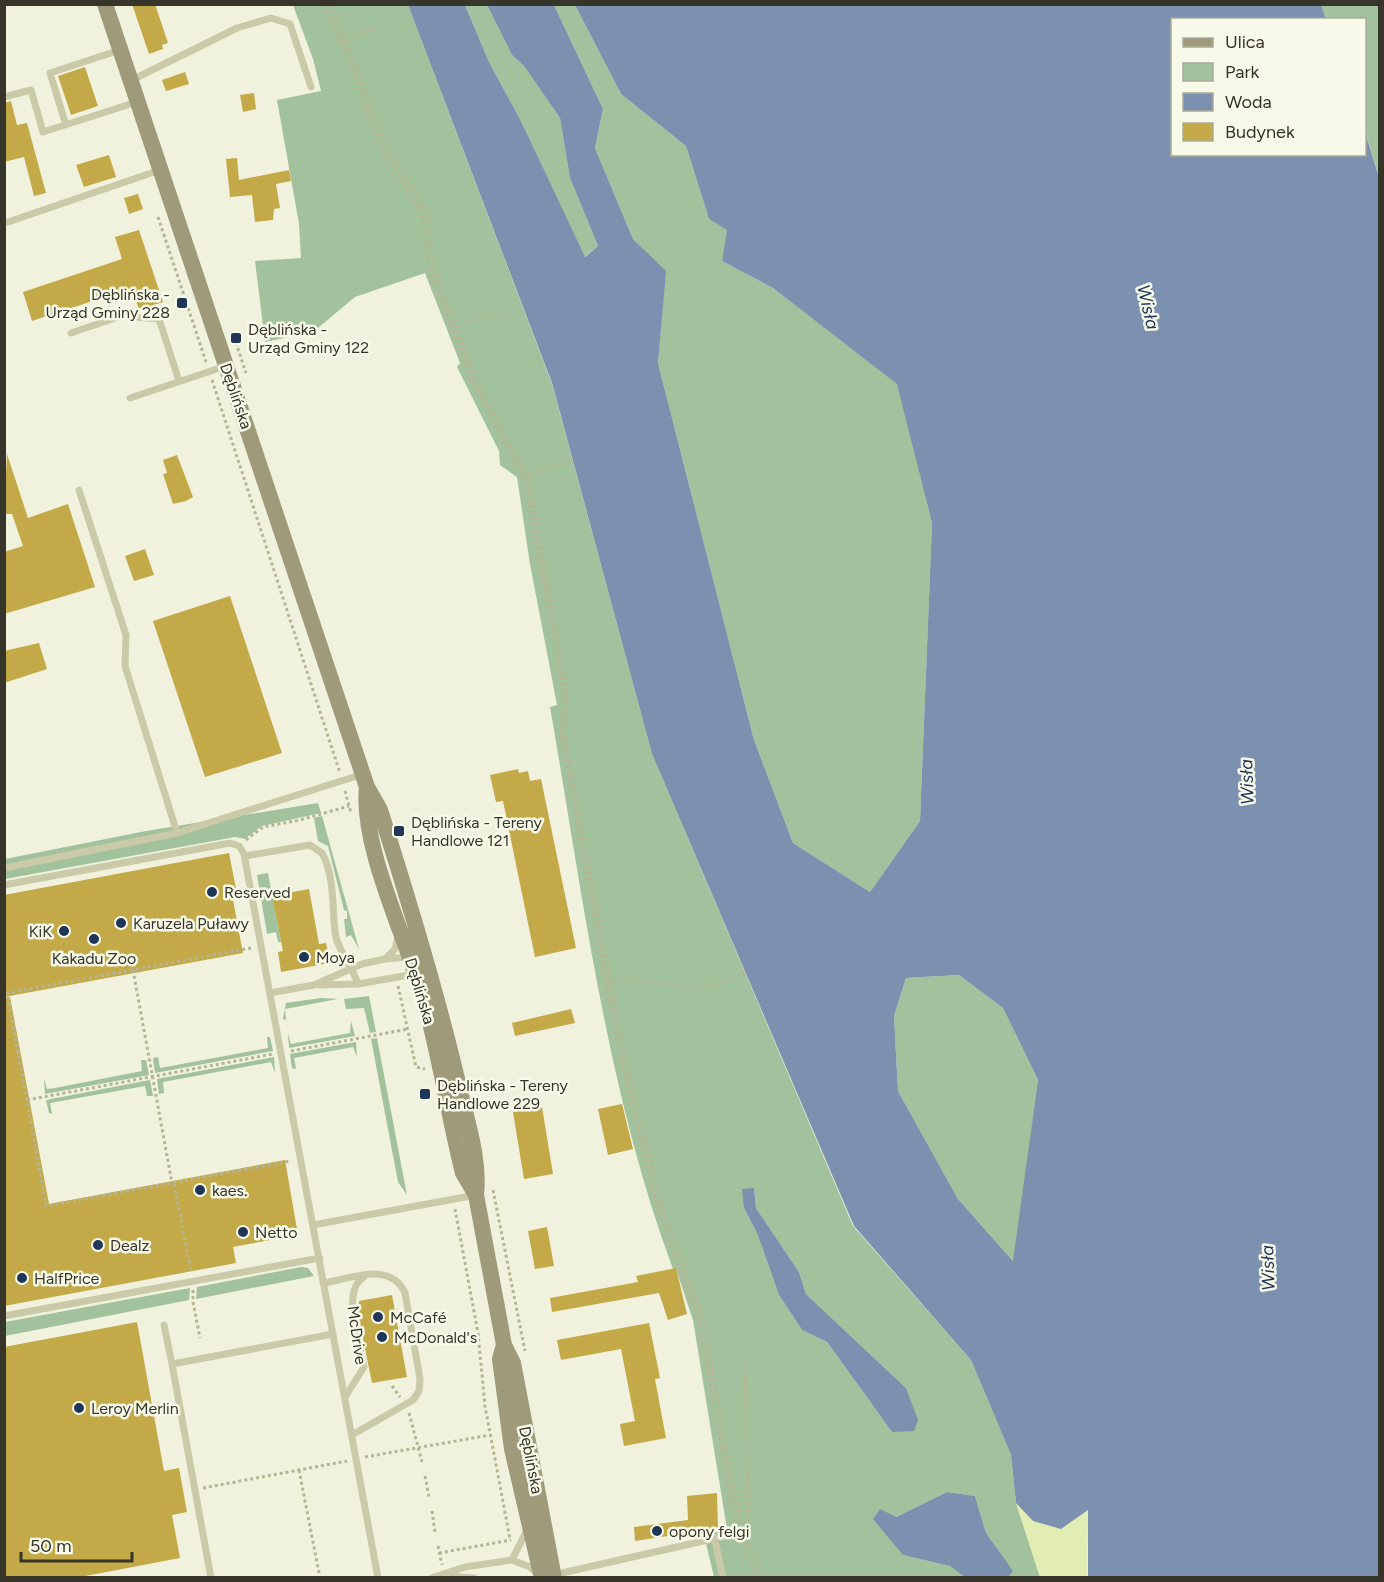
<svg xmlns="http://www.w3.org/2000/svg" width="1384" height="1582" viewBox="0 0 1384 1582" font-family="Figtree,sans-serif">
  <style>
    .green { fill: #a2c19d; fill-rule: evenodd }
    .sand { fill: #e2edb4 }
    .water { fill: #7c91af; fill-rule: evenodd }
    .building { fill: #c4a949 }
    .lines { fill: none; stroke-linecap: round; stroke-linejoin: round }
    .path { stroke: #b6b593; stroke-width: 3; stroke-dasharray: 3 3; stroke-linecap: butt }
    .service { stroke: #cacaa9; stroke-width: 7 }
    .secondary { stroke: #9e9a7a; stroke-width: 16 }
    .poi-dot { fill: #1f3658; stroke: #f8fae9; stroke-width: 2 }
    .labels { text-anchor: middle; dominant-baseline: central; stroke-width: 5; stroke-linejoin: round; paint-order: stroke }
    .poi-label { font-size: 16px; fill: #373529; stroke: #f8fae9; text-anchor: start }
    .street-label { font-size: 16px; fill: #373529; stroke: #f8fae9 }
    .water-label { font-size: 18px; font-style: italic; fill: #1f3658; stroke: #f8fae9 }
  </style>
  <rect width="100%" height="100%" fill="#f1f2dd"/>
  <path class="green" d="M 293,5 L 408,5 L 552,384 L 652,754 L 853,1226 L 971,1360 L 1011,1455 L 1016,1503 L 1040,1577 L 1008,1577 L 1012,1571 L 986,1533 L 975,1496 L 947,1492 L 896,1517 L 903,1555 L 951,1566 L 965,1577 L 714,1577 L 704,1535 L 727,1529 L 693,1320 L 676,1269 L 673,1269 C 606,1089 583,895 550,707 L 557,705 L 530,564 L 517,477 L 500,465 L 499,451 L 457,367 L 460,363 L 425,273 L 355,297 L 313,332 L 265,342 L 255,261 L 301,258 L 299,224 L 277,100 L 321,91 L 313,59 ZM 754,1188 L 756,1208 L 799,1272 L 806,1294 L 906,1388 L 892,1432 L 827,1342 L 802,1330 L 779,1295 L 757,1233 L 744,1208 Z
    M 465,5 L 487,5 L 512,55 L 524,66 L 560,118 L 570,178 L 598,246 L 584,257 L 521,121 L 489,62 Z
    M 554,5 L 575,5 L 621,94 L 686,146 L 709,219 L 728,230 L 722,261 L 773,288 L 898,384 L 932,523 L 920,821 L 870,892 L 793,843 L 754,740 L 658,363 L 665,271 L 633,239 L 595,148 L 603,109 Z
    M 1321,5 L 1379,5 L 1379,176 L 1365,131 L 1364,20 L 1326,19 Z
    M 318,803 L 321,813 L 262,826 L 245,839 L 235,837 L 5,879 L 5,859 L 146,831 Z
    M 322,816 L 359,949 L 351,935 L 346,937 L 344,919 L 347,919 L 347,911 L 344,910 L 328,846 L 318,841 L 314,818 Z
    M 268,873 L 281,942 L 278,942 L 276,932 L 267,934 L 257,875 Z
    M 959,975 L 1003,1008 L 1038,1080 L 1014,1262 L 958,1199 L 898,1091 L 894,1016 L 906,978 Z
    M 369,996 L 376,1032 L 370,1033 L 364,1008 L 346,1009 L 344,999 Z
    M 321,998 L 338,999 L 285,1009 L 286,1020 L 283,1019 L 286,1003 Z
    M 351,1021 L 355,1036 L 289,1048 L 288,1033 L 291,1044 L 350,1033 Z
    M 267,1037 L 270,1037 L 273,1051 L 155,1073 L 153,1058 L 158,1057 L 160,1068 L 268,1048 Z
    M 377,1038 L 407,1195 L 398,1182 L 371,1039 Z
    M 356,1042 L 357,1057 L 353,1047 L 294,1058 L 296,1069 L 292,1068 L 290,1054 Z
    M 274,1057 L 275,1073 L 271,1062 L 163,1082 L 164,1093 L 159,1094 L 157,1079 Z
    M 141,1060 L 146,1060 L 149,1075 L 45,1094 L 44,1078 L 47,1089 L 55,1088 L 142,1071 Z
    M 150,1080 L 153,1096 L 147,1096 L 145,1086 L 50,1103 L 52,1114 L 49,1113 L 46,1100 Z
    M 301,1267 L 308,1268 L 314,1276 L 196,1299 L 197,1287 Z
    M 190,1288 L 189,1300 L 5,1336 L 5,1322 Z"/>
  <path class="sand" d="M 1016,1503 L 1033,1521 L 1061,1529 L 1088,1510 L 1087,1577 L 1040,1577 Z"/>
  <path class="water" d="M 408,5 L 465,5 L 489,62 L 521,121 L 585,257 L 598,246 L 570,178 L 560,118 L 524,66 L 512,55 L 487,5 L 554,5 L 603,109 L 595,148 L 633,239 L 666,271 L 658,363 L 754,740 L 793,843 L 870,892 L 920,821 L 932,523 L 897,384 L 773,288 L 722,261 L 727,230 L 709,219 L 686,146 L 621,94 L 575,5 L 1321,5 L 1326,19 L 1172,20 L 1172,154 L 1364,154 L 1365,132 L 1379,177 L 1379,1577 L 1088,1577 L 1088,1510 L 1061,1529 L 1033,1521 L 1016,1503 L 1011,1455 L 971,1360 L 854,1226 L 652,754 L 552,383 ZM 959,975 L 1003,1008 L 1038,1080 L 1013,1261 L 958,1199 L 898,1091 L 894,1016 L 906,978 Z
    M 754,1188 L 756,1208 L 799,1272 L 806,1294 L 906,1388 L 918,1420 L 914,1431 L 892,1432 L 827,1342 L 802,1330 L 779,1295 L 757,1233 L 744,1208 L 742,1189 Z
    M 947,1492 L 975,1496 L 986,1533 L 1013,1571 L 1008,1577 L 965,1577 L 950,1566 L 903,1555 L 873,1519 L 880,1509 L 896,1517 Z"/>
  <path class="building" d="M 132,4 L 155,4 L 168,43 L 162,45 L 163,49 L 149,54 Z
    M 85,67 L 98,106 L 71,115 L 58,76 Z
    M 185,72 L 189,84 L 166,91 L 162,80 Z
    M 254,93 L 256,109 L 243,112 L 240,95 Z
    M 11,101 L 17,125 L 27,123 L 46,193 L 34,196 L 24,157 L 4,162 L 4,103 Z
    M 109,155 L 116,177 L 84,187 L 76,165 Z
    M 237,158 L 239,180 L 289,170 L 291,181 L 276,184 L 280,208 L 274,209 L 273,220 L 255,222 L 252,195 L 230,197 L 226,159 Z
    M 138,194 L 143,209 L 129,214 L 124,198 Z
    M 139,230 L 163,302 L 139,310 L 132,288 L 32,321 L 23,292 L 122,259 L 115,237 Z
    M 7,454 L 28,518 L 68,504 L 95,587 L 4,614 L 4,552 L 23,546 L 12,514 L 4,514 Z
    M 177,455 L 193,497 L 186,501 L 173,504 L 163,474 L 167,473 L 163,460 Z
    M 145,549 L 154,575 L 134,581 L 125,556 Z
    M 230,596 L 282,753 L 205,777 L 153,621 Z
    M 39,643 L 47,669 L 4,683 L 4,651 Z
    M 518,769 L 519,773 L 528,771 L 530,781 L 541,779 L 576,948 L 535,957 L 503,801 L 496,802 L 490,775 Z
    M 229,853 L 238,899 L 233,900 L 243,953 L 4,997 L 4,895 Z
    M 309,889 L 319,944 L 326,943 L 330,963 L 281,972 L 278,952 L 283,951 L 272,896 Z
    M 4,997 L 10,997 L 49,1204 L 285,1160 L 298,1235 L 233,1247 L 236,1263 L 4,1306 Z
    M 571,1009 L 575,1023 L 515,1036 L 512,1023 Z
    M 622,1104 L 633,1149 L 608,1155 L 598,1109 Z
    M 542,1107 L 553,1174 L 524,1179 L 513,1112 Z
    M 547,1227 L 554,1266 L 535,1269 L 528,1231 Z
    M 676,1268 L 687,1314 L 668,1320 L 659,1293 L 552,1312 L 550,1298 L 638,1282 L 636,1276 Z
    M 392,1295 L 407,1377 L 372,1383 L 359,1319 L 359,1301 Z
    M 137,1322 L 164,1471 L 179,1468 L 187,1512 L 172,1515 L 180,1558 L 75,1578 L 4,1578 L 4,1347 Z
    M 649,1323 L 660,1378 L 655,1379 L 666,1438 L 624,1446 L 620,1424 L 635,1421 L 621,1349 L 561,1360 L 557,1340 Z
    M 717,1493 L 718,1529 L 673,1532 L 674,1535 L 635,1541 L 634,1527 L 688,1520 L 687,1496 Z"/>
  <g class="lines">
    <path class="path" d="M 324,4 L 354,72 L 367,115 L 382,151 L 421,212 L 429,268 L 472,382 L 525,480 L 565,701 L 561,735 L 617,1043 L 658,1211 L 699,1323 L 735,1523
      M 330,4 L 359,70 L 372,112 L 387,147 L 427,211 L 434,267 L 475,380 L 529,479 L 567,692 L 564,733 L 622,1042 L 663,1209 L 704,1321 L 740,1524
      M 340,41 L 375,27
      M 158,217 L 206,362
      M 457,327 L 480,316 L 519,314
      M 232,331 L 246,373
      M 212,380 L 340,773
      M 528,476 L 545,467 L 572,462
      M 345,791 L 351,813
      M 246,840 L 263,827 L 300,820 L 349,806
      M 251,948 L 7,993 L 46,1206 L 291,1161
      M 133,970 L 172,1183
      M 608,982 L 628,978 L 698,989 L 745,974
      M 398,986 L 416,1067 L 425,1069
      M 291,1051 L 408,1029
      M 27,1100 L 273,1054
      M 174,1184 L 191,1271
      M 493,1190 L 525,1351
      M 455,1209 L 478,1333 L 485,1406 L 510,1539
      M 193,1290 L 193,1302 L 200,1338
      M 745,1358 L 748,1523
      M 392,1386 L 400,1397
      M 409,1413 L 422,1462
      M 365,1457 L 490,1435
      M 299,1470 L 320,1578
      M 425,1476 L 429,1497
      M 203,1488 L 347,1461
      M 432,1511 L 435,1532
      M 741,1541 L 757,1578
      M 747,1541 L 764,1578
      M 438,1546 L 442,1565
      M 439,1553 L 511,1540"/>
    <path class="service" d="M 130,81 L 237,28 L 271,18 L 290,24 L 311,87
      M 4,97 L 31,90 L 43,132 L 137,102
      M 66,125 L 50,73 L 120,50
      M 8,222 L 160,170
      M 71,333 L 121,316 L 159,319 L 179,381
      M 130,398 L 226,366
      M 79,490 L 126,635 L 125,666 L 177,833
      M 245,856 L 310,845 L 322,853 C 335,877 332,907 335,932 C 336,947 353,968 358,984
      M 4,868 L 177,833 L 363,774
      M 4,885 L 230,843 L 239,846 L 244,854 L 378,1578
      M 385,959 L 410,957
      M 319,985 L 358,984 L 415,974
      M 270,993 L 314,985 L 362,964 L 385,959 L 395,949 L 398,936
      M 313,1225 L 476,1195
      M 324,1283 C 352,1278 391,1261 405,1293 L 420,1379 L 419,1391 L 413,1400 L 352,1435
      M 4,1316 L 320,1258
      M 164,1325 L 172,1364
      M 345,1397 L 364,1367 C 360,1346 341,1291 363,1278
      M 715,1540 L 723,1578
      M 512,1560 L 530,1567 L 538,1574
      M 553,1575 L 743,1532
      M 449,1576 L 474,1578
      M 211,1578 L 172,1364 L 333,1334
      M 431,1578 L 465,1567 L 512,1560 L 526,1532"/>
    <path class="secondary" d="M 105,4 L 367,787 L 380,810 C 409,901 437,993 459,1087 C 467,1122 480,1159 476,1195 L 504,1345 L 513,1363 L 554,1578
      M 367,787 C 360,848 410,945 426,1007 C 441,1062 449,1118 463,1173 L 476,1195
      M 504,1345 L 500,1359 L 512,1449 L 542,1578"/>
  </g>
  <g class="poi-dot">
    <rect x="176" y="297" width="12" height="12" rx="3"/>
    <rect x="230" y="332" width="12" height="12" rx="3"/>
    <rect x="393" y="825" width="12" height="12" rx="3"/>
    <circle cx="212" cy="892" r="6"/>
    <circle cx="121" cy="923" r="6"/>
    <circle cx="64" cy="931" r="6"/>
    <circle cx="94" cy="939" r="6"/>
    <circle cx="304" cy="957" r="6"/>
    <rect x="419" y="1088" width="12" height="12" rx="3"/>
    <circle cx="200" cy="1190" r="6"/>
    <circle cx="243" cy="1232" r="6"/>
    <circle cx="98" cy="1245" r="6"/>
    <circle cx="22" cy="1278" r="6"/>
    <circle cx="378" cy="1317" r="6"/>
    <circle cx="382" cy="1337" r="6"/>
    <circle cx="79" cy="1408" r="6"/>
    <circle cx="657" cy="1531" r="6"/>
  </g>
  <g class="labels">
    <g class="poi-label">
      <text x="170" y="294" text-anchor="end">Dęblińska -<tspan x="170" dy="18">Urząd Gminy 228</tspan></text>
      <text x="248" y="329">Dęblińska -<tspan x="248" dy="18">Urząd Gminy 122</tspan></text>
      <text x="411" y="822">Dęblińska - Tereny<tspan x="411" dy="18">Handlowe 121</tspan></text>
      <text x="224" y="892">Reserved</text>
      <text x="133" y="923">Karuzela Puławy</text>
      <text x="52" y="931" text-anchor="end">KiK</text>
      <text x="316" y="957">Moya</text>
      <text x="94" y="958" text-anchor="middle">Kakadu Zoo</text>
      <text x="437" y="1085">Dęblińska - Tereny<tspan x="437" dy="18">Handlowe 229</tspan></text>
      <text x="212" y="1190">kaes.</text>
      <text x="255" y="1232">Netto</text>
      <text x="110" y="1245">Dealz</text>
      <text x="34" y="1278">HalfPrice</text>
      <text x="390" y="1317">McCafé</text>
      <text x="394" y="1337">McDonald's</text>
      <text x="91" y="1408">Leroy Merlin</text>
      <text x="669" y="1531">opony felgi</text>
    </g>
    <g class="street-label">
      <text transform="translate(236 396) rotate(71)">Dęblińska</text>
      <text transform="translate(420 991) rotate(73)">Dęblińska</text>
      <text transform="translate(357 1335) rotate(82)">McDrive</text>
      <text transform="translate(531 1460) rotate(79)">Dęblińska</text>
    </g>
    <g class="water-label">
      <text transform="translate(1148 307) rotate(77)">Wisła</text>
      <text transform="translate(1247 782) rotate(-92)">Wisła</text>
      <text transform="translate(1268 1268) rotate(-92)">Wisła</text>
    </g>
  </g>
  <rect width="1384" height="1582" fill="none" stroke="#373529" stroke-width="12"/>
  <rect x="1171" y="18" width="195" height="138" fill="#f8fae9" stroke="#abab9c" stroke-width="1.5"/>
  <rect x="1183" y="38" width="30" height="9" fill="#9e9a7a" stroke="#abab9c" stroke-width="1.5"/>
  <text x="1225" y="48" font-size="18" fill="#373529">Ulica</text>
  <rect x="1183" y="63" width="30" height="18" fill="#a2c19d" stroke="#abab9c" stroke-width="1.5"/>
  <text x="1225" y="78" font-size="18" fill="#373529">Park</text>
  <rect x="1183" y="93" width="30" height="18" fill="#7c91af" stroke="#abab9c" stroke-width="1.5"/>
  <text x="1225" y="108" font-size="18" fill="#373529">Woda</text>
  <rect x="1183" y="123" width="30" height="18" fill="#c4a949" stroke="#abab9c" stroke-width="1.5"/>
  <text x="1225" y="138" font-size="18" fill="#373529">Budynek</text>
  <path d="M21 1552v9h111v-9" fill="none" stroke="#373529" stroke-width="3"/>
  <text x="30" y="1552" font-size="18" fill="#373529" stroke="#f8fae9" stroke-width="4.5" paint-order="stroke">50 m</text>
</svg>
